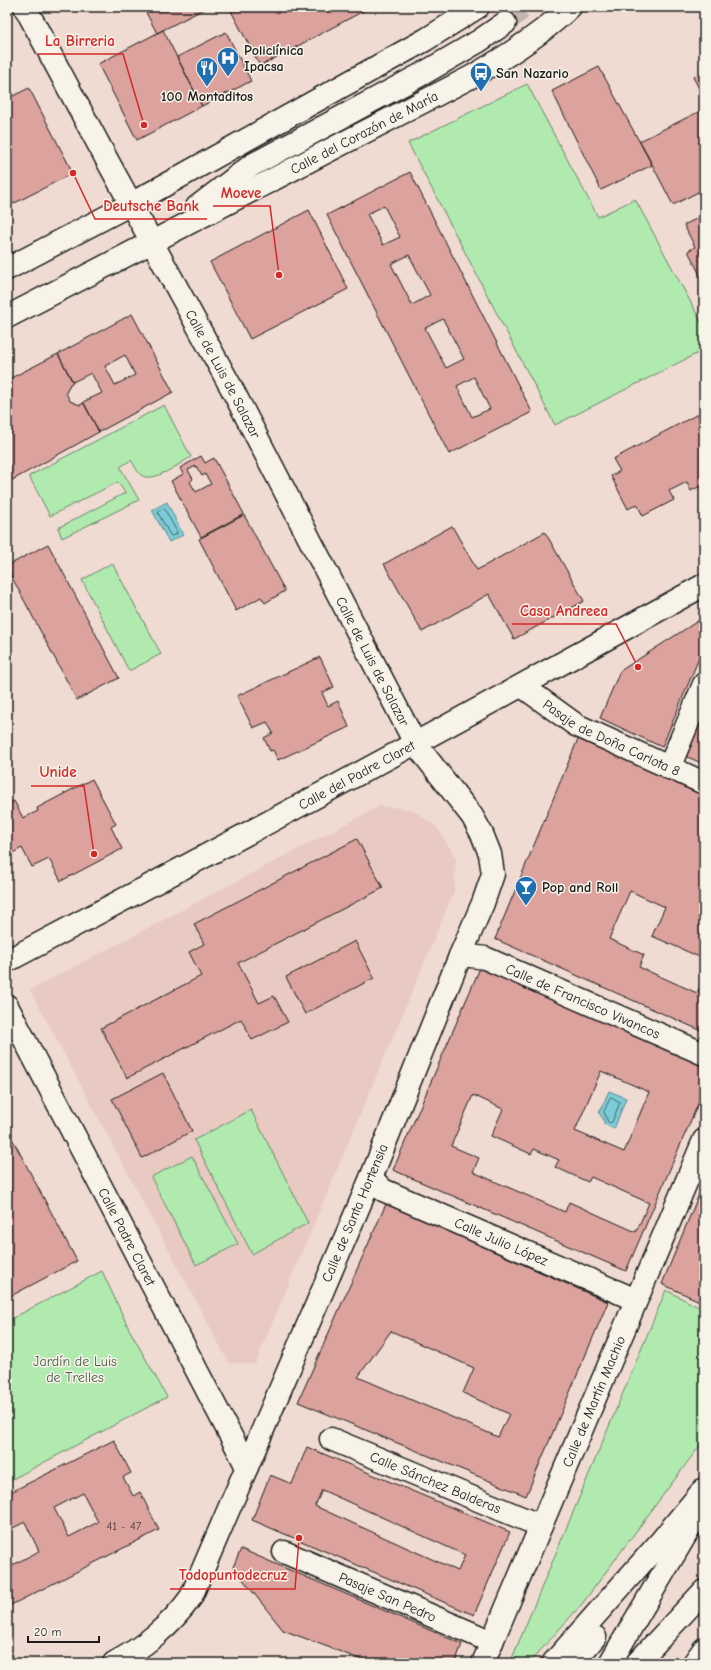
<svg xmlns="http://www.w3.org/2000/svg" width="711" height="1670" viewBox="0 0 711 1670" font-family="'Comic Neue',sans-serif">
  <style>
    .built { fill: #e9cac2 }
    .green { fill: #b1eaaf; stroke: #668366 }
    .water { fill: #7dcdd8; stroke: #56868d }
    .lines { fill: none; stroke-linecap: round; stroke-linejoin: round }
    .shore { stroke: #436367; stroke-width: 1 }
    .building { fill: #dca29d; stroke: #1c1c1c; fill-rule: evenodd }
    .minor-tunnel { stroke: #c5b5ae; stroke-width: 22; stroke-dasharray: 22 11; stroke-linecap: butt }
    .minor-casing { stroke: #1c1c1c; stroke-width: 25 }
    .highway-casing { stroke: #1c1c1c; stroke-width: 25 }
    .minor { stroke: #f7f3e8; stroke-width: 22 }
    .highway { stroke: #f7f3e8; stroke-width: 22 }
    .labels { text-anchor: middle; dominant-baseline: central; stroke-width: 3; stroke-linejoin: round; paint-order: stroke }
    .number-label { font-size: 12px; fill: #4c3e3c }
    .poi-label { font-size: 14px; font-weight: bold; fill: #1c1c1c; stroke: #f7f3e8; text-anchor: start }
    .street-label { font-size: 14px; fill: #1c1c1c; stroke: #f7f3e8 }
    .park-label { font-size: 14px; fill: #495a48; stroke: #f7f3e8 }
    .leader { fill: none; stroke: #d62828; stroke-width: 1.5 }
    .callout-dot { fill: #d62828; stroke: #f7f3e8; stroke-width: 1.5 }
    .callout-label { font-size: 15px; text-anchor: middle; font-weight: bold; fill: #d62828; stroke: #f7f3e8; stroke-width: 3; stroke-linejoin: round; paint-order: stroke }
  </style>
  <rect width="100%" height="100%" fill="#efdbd2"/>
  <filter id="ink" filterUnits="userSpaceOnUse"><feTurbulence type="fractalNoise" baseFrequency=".025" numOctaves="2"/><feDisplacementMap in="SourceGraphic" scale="8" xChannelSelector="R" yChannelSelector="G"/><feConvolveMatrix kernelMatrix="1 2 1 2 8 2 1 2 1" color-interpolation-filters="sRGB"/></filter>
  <g filter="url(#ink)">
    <path class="built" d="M 380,806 L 411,809 L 437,827 L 456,858 L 454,892 L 255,1364 L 229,1363 L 30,990 Z"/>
    <path class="green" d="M 527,84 L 598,217 L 635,199 L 704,327 L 704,350 L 555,425 L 408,143 Z
      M 164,405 L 191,457 C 180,463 153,484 141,475 C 137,472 134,464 131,460 L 120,467 L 139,500 L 62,538 L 58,528 L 125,493 L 118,482 L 50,516 L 29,476 Z
      M 112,563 L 161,654 L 129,671 L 82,580 Z
      M 251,1110 L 308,1223 L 252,1254 L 194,1140 Z
      M 192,1156 L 238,1244 L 196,1265 L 151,1177 Z
      M 102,1271 L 129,1329 L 167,1397 L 7,1482 L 7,1321 Z
      M 666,1290 L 704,1310 L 704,1440 L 582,1604 L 529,1663 L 510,1663 Z"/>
    <path class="water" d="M 167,502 L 183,535 L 169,542 L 152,510 Z
      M 609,1091 L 626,1098 L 614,1129 L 604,1124 L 604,1120 L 599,1113 Z"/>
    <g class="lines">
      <path class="shore" d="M 164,508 L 177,532 L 177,534 L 172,536 L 170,535 L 158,513 L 159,511 Z
        M 611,1097 L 620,1102 L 612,1122 L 610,1123 L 608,1122 L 604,1112 Z"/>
    </g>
    <path class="building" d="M 143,7 L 208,7 L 157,33 Z
      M 229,7 L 371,7 L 260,66 Z
      M 163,30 L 202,106 L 137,140 L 98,64 Z
      M 226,32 L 251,81 L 202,106 L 177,57 Z
      M 599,67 L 652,165 L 601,190 L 552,91 Z
      M 704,72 L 704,98 L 693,77 Z
      M 29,88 L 73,173 L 7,207 L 7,99 Z
      M 704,109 L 704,189 L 673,205 L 640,141 Z
      M 410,172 L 532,412 L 449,454 L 327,215 ZM 384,206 L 400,237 L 383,245 L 367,214 ZM 409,255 L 430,295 L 412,305 L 391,264 ZM 443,319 L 464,359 L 446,368 L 425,328 ZM 474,377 L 490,409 L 472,417 L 457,386 Z
      M 309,210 L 348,289 L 250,339 L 210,262 Z
      M 704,215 L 704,281 L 703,281 L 688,251 L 695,247 L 684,225 Z
      M 132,314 L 173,392 L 99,432 L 83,402 L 102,393 L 91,373 L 73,382 L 58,354 ZM 125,355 L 135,375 L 115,385 L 105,366 Z
      M 58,354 L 73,383 L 70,384 L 66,393 L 70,401 L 80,405 L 84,403 L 99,432 L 7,483 L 7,380 Z
      M 698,414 L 704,425 L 704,484 L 691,491 L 687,482 L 669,491 L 674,500 L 643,516 L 637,504 L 628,509 L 611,476 L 620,471 L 613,459 Z
      M 201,456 L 205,463 L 214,458 L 244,514 L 201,537 L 171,481 L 183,474 L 180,468 ZM 196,466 L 202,476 L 205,474 L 211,484 L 196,492 L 190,482 L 193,479 L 188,470 Z
      M 244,515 L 285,591 L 265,603 L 261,597 L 236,611 L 199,539 Z
      M 452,526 L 477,570 L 545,532 L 584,601 L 514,639 L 489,594 L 422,632 L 384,564 Z
      M 48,544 L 119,678 L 77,700 L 7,568 L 7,566 Z
      M 704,617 L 704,646 L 662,747 L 600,718 L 620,671 Z
      M 320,657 L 334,687 L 322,693 L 328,706 L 338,701 L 349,727 L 278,760 L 273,750 L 270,751 L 264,738 L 273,733 L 267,722 L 253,728 L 237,696 Z
      M 704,708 L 704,764 L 685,756 Z
      M 578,739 L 704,794 L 704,959 L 652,936 L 665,907 L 630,891 L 609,939 L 644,955 L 639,967 L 697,993 L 704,978 L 704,1032 L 495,939 Z
      M 92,779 L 116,824 L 111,827 L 122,849 L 61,881 L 49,859 L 32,867 L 22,848 L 7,856 L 7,805 L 14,801 L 23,818 L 38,811 L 37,808 Z
      M 357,839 L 383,888 L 238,963 L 259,1003 L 274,996 L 288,1022 L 252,1040 L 241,1019 L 127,1078 L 101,1028 L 201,976 L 189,952 L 204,944 L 194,924 Z
      M 355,941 L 374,978 L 305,1014 L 286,977 Z
      M 480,968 L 704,1066 L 704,1090 L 626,1271 L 393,1170 ZM 601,1071 L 649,1092 L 624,1152 L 575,1131 ZM 473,1095 L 503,1109 L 491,1136 L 531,1154 L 534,1149 L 559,1160 L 555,1167 L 588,1182 L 591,1177 L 649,1203 L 636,1232 L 569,1202 L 565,1212 L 473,1172 L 479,1158 L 451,1146 Z
      M 163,1073 L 192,1131 L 142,1158 L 112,1099 Z
      M 7,1129 L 77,1261 L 7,1298 L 7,1229 L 8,1228 L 7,1225 Z
      M 704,1182 L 704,1303 L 662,1284 Z
      M 386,1204 L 608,1302 L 526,1496 L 298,1402 ZM 391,1331 L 474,1368 L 463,1393 L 509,1414 L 498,1437 L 358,1377 Z
      M 114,1440 L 131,1473 L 123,1477 L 133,1496 L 140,1492 L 159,1530 L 7,1607 L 7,1559 L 11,1566 L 39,1551 L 25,1522 L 7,1531 L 7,1494 ZM 83,1493 L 98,1522 L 69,1537 L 54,1508 Z
      M 307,1447 L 510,1532 L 474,1615 L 252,1520 L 270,1475 L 292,1484 ZM 322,1490 L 465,1555 L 458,1571 L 315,1506 Z
      M 241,1549 L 462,1644 L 455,1663 L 370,1663 L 283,1630 L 233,1567 Z"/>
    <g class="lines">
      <path class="minor-tunnel" d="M 505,23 L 524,7"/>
      <g class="minor-casing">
        <g id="minor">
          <path id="s1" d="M 25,7 L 107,160 L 231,387 L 415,743 L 472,816 L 482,834 L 490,854 L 493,874 L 483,903 L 460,956 L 371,1178 L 191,1597 C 172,1624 143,1648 114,1663"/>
          <path d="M 197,207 L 252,165 L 424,73 L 479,41 L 505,23"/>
          <path d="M 7,269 L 131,204 L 425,40 L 478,7"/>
          <path id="s2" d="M 7,317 L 471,77 C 506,57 541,35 570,7"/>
          <path id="s3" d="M 522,686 L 576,725 L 704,783"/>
          <path d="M 669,768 L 704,684"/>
          <path id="s4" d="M 460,956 L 471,956 L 485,958 L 704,1054"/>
          <path id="s5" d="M 7,961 C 241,838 473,713 704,585"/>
          <path id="s6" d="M 7,1006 L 247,1467"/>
          <path id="s7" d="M 371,1178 L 383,1190 L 636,1300"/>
          <path id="s8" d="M 331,1439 L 541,1526"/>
          <path id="s9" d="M 284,1552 L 492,1642"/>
          <path id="s10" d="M 483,1663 L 704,1140"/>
        </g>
      </g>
      <g class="highway-casing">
        <path id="highway" d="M 553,1663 L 661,1541 L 704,1489
          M 573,1663 L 595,1637
          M 610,1663 L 701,1509
          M 637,1663 L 704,1591
          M 694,1663 L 704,1649"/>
      </g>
      <use href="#minor" class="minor"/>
      <use href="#highway" class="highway"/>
    </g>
  </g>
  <defs>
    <g id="hospital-pin" transform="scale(1.15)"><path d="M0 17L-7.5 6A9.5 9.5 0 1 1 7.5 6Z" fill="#1f6fb2" stroke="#f7f3e8"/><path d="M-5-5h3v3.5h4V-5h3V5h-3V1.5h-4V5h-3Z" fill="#fff"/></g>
    <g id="restaurant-pin" transform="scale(1.15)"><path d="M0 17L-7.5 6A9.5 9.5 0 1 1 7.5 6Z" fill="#1f6fb2" stroke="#f7f3e8"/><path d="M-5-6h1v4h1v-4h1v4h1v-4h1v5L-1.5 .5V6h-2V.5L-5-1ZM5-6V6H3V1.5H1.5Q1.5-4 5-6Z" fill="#fff"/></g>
    <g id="bus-pin" transform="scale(1.15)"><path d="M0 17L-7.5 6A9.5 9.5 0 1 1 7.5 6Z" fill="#1f6fb2" stroke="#f7f3e8"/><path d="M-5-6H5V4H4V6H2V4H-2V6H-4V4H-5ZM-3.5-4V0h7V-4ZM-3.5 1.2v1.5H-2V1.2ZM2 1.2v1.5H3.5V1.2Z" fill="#fff"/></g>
    <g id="bar-pin" transform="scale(1.15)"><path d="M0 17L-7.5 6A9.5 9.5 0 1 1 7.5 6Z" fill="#1f6fb2" stroke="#f7f3e8"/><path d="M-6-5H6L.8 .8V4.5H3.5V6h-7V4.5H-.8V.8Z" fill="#fff"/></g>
  </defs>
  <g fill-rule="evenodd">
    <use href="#hospital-pin" x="228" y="58"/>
    <use href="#restaurant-pin" x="207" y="68"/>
    <use href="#bus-pin" x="481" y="73"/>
    <use href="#bar-pin" x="526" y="887"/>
  </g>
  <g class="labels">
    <g class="number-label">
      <text x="124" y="1526">41 - 47</text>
    </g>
    <g class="poi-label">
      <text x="244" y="50">Policlínica<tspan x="244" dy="16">Ipacsa</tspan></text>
      <text x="496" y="73">San Nazario</text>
      <text x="207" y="96" text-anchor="middle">100 Montaditos</text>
      <text x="542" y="887">Pop and Roll</text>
    </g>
    <g class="street-label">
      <text stroke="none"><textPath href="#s2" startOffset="402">Calle del Corazón de María</textPath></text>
      <text stroke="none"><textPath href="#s1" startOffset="417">Calle de Luis de Salazar</textPath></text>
      <text stroke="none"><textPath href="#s1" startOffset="741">Calle de Luis de Salazar</textPath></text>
      <text stroke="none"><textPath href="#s3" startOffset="104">Pasaje de Doña Carlota 8</textPath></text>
      <text stroke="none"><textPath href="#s5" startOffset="396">Calle del Padre Claret</textPath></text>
      <text stroke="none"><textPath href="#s4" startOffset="132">Calle de Francisco Vivancos</textPath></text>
      <text transform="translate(355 1213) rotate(-67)">Calle de Santa Hortensia</text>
      <text stroke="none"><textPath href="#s6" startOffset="260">Calle Padre Claret</textPath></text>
      <text stroke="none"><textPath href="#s7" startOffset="146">Calle Julio López</textPath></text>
      <text stroke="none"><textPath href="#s10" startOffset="284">Calle de Martín Machio</textPath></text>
      <text stroke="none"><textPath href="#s8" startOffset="113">Calle Sánchez Balderas</textPath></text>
      <text stroke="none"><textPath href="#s9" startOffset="113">Pasaje San Pedro</textPath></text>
    </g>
    <g class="park-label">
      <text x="75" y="1361">Jardín de Luis<tspan x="75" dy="16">de Trelles</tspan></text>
    </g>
  </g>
  <path class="leader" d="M144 125L123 54H37M279 275L270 206H213M73 173L95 219H207M638 667L616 624H512M94 854L84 786H31M299 1538L295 1589H170"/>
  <g class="callout-dot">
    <circle cx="144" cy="125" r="4"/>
    <circle cx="279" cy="275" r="4"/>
    <circle cx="73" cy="173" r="4"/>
    <circle cx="638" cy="667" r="4"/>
    <circle cx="94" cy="854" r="4"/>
    <circle cx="299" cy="1538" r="4"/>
  </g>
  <g class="callout-label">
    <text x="80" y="46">La Birreria</text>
    <text x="241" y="198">Moeve</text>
    <text x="151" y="211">Deutsche Bank</text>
    <text x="564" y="616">Casa Andreea</text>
    <text x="58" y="777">Unide</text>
    <text x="233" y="1580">Todopuntodecruz</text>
  </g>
  <rect width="711" height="1670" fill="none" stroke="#f7f3e8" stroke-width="24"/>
  <rect x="12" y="12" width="687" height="1646" fill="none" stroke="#1c1c1c" stroke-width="1.5" filter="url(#ink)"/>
  <path d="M28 1636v6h71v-6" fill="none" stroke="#1c1c1c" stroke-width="2"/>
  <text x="34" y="1636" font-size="12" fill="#1c1c1c" stroke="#f7f3e8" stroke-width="3" paint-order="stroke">20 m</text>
</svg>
